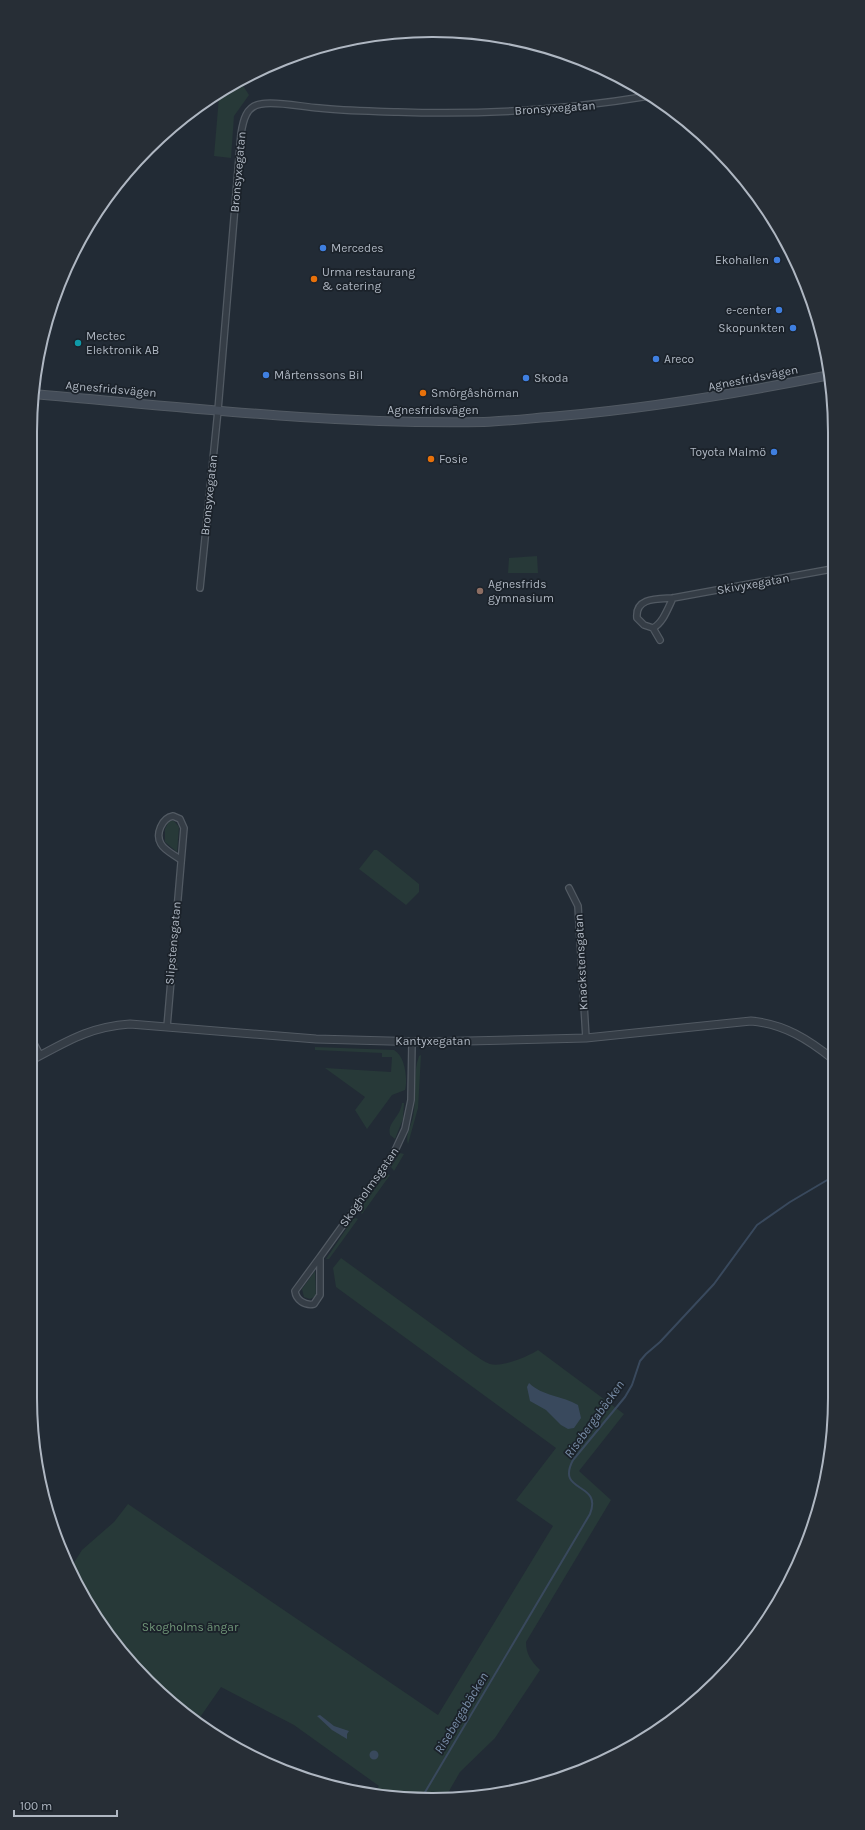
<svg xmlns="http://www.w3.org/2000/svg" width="865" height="1830" viewBox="0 0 865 1830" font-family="Karla,sans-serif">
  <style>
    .green { fill: #273938 }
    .water { fill: #39495d }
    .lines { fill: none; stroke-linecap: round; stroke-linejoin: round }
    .stream { stroke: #39495d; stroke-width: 2 }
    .minor-casing { stroke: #525a63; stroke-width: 8 }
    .tertiary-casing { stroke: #525a63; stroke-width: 9 }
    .secondary-casing { stroke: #525a63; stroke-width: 10 }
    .minor { stroke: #353d46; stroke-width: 5.5 }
    .tertiary { stroke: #353d46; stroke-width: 7 }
    .secondary { stroke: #434c58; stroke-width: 8 }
    .shop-dot { fill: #3f7fe0; stroke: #1b222a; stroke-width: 1.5 }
    .food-dot { fill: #e8710a; stroke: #1b222a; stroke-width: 1.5 }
    .culture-dot { fill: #0f9aa8; stroke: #1b222a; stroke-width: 1.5 }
    .education-dot { fill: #8d6e63; stroke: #1b222a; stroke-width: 1.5 }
    .labels { text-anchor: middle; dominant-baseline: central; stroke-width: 3.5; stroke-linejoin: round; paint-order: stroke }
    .street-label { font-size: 12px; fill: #afb7c2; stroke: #1b222a }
    .poi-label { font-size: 12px; fill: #afb7c2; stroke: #1b222a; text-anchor: start }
    .park-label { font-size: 12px; fill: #709678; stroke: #1b222a }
    .water-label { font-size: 13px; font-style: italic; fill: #7a8fa9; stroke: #1b222a }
    .rim { fill: none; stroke: #afb7c2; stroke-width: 2 }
  </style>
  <rect width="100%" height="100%" fill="#222b35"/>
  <path class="green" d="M 240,81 L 249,95 L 234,116 L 231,158 L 214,156 L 219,97 L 217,94 Z
    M 537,556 L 538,573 L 508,573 L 509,558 Z
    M 169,821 L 174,821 L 179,827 L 177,852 L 165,842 L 165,829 Z
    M 374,850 L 377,850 L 419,884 L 419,892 L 406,905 L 359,869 Z
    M 315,1047 L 394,1050 C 405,1056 408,1079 405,1090 L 392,1095 L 367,1129 L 355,1110 L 365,1097 L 325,1068 L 391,1072 L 392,1057 L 382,1057 L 382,1053 L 315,1050 Z
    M 421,1055 L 418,1108 L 408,1144 C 405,1135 411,1126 413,1117 C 417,1097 412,1075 419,1056 Z
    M 402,1103 L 404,1103 L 403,1119 L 395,1139 L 390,1135 C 387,1122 400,1118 402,1103 Z
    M 400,1153 L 404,1154 L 394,1171 L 391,1167 Z
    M 386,1174 L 390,1175 L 362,1214 L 359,1210 Z
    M 356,1218 L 358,1219 L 329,1259 L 326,1259 L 353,1219 Z
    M 341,1258 L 473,1354 C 478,1357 484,1362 490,1364 C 501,1368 529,1356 538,1350 L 624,1414 L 579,1471 L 611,1500 L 526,1642 C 526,1654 531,1661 540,1670 L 495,1738 L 460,1772 L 445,1798 L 406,1799 L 373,1795 L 379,1786 L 294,1725 L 221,1687 L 196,1723 C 143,1681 98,1631 70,1569 L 82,1550 L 114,1522 L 128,1504 L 438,1715 L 553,1526 L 516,1500 L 556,1448 L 336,1287 L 333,1268 Z
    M 315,1271 L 316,1296 L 310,1299 L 304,1297 L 302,1289 Z"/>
  <path class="water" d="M 529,1383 C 542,1396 563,1396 578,1405 L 581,1418 L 574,1428 L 568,1429 L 561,1425 L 546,1410 L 530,1401 L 527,1387 Z
    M 320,1715 L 334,1726 L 349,1731 L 347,1734 L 347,1739 L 332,1730 L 317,1716 Z
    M369.5 1755a4.5 4.5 0 1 1 9 0a4.5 4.5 0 1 1-9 0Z"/>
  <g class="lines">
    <path class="stream" d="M 421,1799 L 590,1514 C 603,1481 555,1494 573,1460 L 625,1397 L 632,1385 L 640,1361 L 646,1354 L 660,1342 L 714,1284 L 757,1225 L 790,1202 L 834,1176"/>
    <g class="minor-casing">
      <path id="minor" d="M 200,588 L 218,410 L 241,134 C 243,121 246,106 261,104 C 277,101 302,107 319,108 C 345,111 371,111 398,112 C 481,115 566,110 649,96
        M 673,598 C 668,608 663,623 653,628 L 644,625 L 637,618 C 635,597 658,599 673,598 L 832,569
        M 653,628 L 660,640
        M 569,888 L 578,906 L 586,1038
        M 167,1027 L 184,828 L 180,819 L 173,816 C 162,818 155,834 161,844 C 165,851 175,855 181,860
        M 30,1036 L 40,1055
        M 320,1257 L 295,1291 C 296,1300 305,1306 314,1304 L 320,1295 L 320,1257 L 392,1157 L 405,1129 L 411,1100 L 412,1042"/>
    </g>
    <g class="tertiary-casing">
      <path id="tertiary" d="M 30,1061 C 66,1042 88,1027 130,1024 L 316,1039 L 425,1042 L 586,1038 L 751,1021 C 784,1024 808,1039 834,1060"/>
    </g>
    <g class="secondary-casing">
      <path id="secondary" d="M 34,394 C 183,407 333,425 484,422 C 509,421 534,418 560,416 C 651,408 740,393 830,375"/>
    </g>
    <use href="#minor" class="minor"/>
    <use href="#tertiary" class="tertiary"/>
    <use href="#secondary" class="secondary"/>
  </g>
  <g class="shop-dot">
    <circle cx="323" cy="248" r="4"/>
    <circle cx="777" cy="260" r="4"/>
    <circle cx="779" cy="310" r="4"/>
    <circle cx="793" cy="328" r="4"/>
    <circle cx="656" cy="359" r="4"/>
    <circle cx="266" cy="375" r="4"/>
    <circle cx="526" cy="378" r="4"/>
    <circle cx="774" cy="452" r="4"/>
  </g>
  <g class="food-dot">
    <circle cx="314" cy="279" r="4"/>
    <circle cx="423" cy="393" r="4"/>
    <circle cx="431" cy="459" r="4"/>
  </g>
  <circle class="culture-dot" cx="78" cy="343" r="4"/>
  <circle class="education-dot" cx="480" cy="591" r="4"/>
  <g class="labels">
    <g class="street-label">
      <text transform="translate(555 108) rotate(-4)">Bronsyxegatan</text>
      <text transform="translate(238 172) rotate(-85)">Bronsyxegatan</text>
      <text transform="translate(753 378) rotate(-11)">Agnesfridsvägen</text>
      <text transform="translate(111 389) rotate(5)">Agnesfridsvägen</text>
      <text x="433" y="410">Agnesfridsvägen</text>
      <text transform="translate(209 495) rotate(-84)">Bronsyxegatan</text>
      <text transform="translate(753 584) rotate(-10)">Skivyxegatan</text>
      <text transform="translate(173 943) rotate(-85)">Slipstensgatan</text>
      <text transform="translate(581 962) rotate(-93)">Knackstensgatan</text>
      <text x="433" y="1041">Kantyxegatan</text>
      <text transform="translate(369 1187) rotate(-55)">Skogholmsgatan</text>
    </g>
    <g class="poi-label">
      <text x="331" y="248">Mercedes</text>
      <text x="769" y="260" text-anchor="end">Ekohallen</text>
      <text x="322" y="272">Urma restaurang<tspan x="322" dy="14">&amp; catering</tspan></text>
      <text x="771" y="310" text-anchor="end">e-center</text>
      <text x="785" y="328" text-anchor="end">Skopunkten</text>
      <text x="86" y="336">Mectec<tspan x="86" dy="14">Elektronik AB</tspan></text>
      <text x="664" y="359">Areco</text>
      <text x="274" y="375">Mårtenssons Bil</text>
      <text x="534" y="378">Skoda</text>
      <text x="431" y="393">Smörgåshörnan</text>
      <text x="766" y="452" text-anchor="end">Toyota Malmö</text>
      <text x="439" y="459">Fosie</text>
      <text x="488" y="584">Agnesfrids<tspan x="488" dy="14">gymnasium</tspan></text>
    </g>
    <g class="park-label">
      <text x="190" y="1627">Skogholms ängar</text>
    </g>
    <g class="water-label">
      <text transform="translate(594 1419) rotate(-54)">Risebergabäcken</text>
      <text transform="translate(461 1713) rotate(-59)">Risebergabäcken</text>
    </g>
  </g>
  <path d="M0 0H865V1830H0ZM432 37H433A395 395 0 0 1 828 432V1398A395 395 0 0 1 433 1793H432A395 395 0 0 1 37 1398V432A395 395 0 0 1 432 37Z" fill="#272e36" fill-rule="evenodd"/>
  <path class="rim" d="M432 37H433A395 395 0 0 1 828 432V1398A395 395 0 0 1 433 1793H432A395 395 0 0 1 37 1398V432A395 395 0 0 1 432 37Z"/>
  <path d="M14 1810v6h103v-6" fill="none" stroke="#afb7c2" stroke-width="2"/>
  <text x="20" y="1810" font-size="12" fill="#afb7c2" stroke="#1b222a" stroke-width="3" paint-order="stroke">100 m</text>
</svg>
